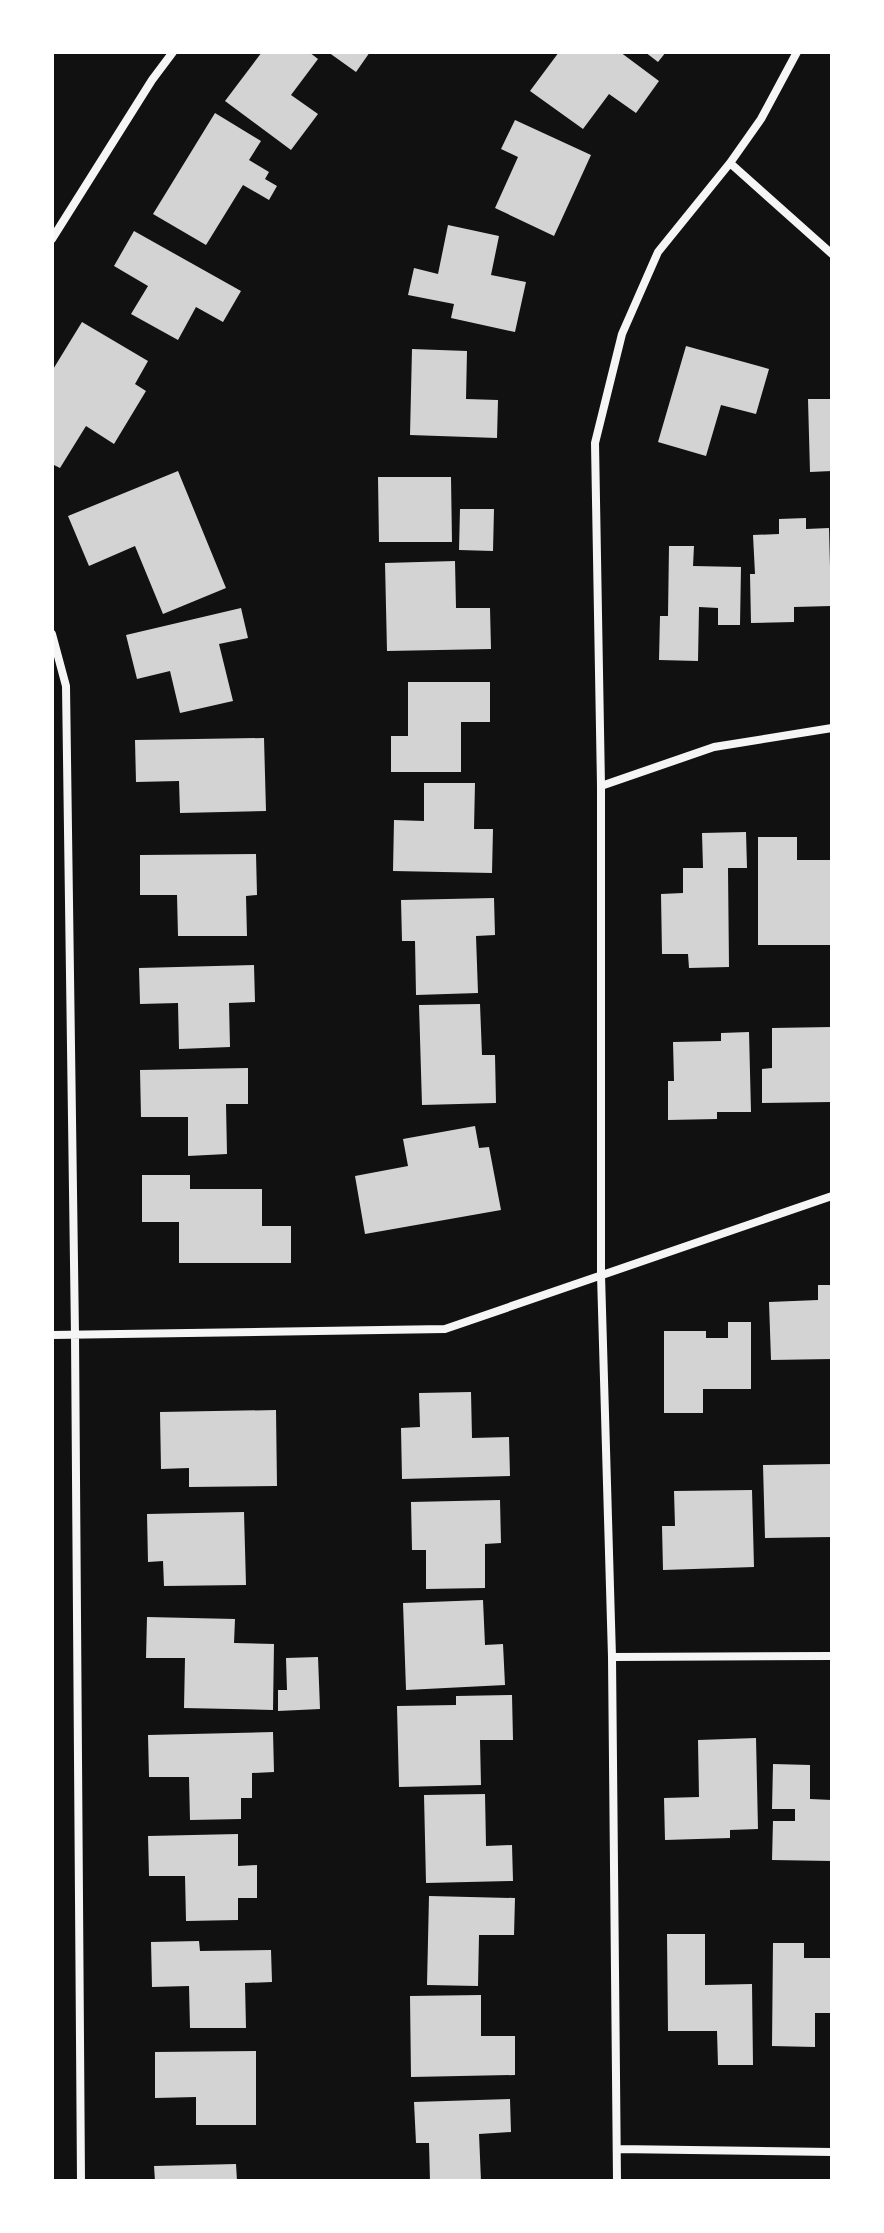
<svg xmlns="http://www.w3.org/2000/svg" width="884" height="2233" viewBox="0 0 884 2233" font-family="Poppins,sans-serif">
  <style>
    .building { fill: #d3d3d3 }
    .lines { fill: none; stroke-linecap: round; stroke-linejoin: round }
    .minor { stroke: #f5f5f5; stroke-width: 8 }
  </style>
  <rect width="100%" height="100%" fill="#111"/>
  <path class="building" d="M 262,52 L 309,52 L 318,59 L 291,95 L 318,114 L 291,150 L 225,101 Z
    M 328,52 L 370,52 L 356,72 Z
    M 559,52 L 620,52 L 659,81 L 636,113 L 609,94 L 583,129 L 530,91 Z
    M 645,52 L 666,52 L 658,62 Z
    M 215,113 L 261,141 L 249,160 L 269,172 L 265,179 L 277,186 L 269,200 L 243,185 L 206,245 L 153,214 Z
    M 515,120 L 591,155 L 554,236 L 495,208 L 518,157 L 501,149 Z
    M 448,225 L 499,236 L 491,275 L 526,282 L 515,332 L 451,318 L 454,304 L 408,295 L 414,268 L 438,274 Z
    M 134,231 L 241,291 L 223,322 L 196,307 L 178,340 L 131,314 L 148,286 L 114,266 Z
    M 82,322 L 148,361 L 135,384 L 146,391 L 114,444 L 86,426 L 60,468 L 52,464 L 52,371 Z
    M 686,346 L 769,369 L 756,414 L 721,405 L 706,456 L 658,442 Z
    M 412,349 L 467,351 L 466,399 L 498,400 L 497,438 L 410,435 Z
    M 808,399 L 832,399 L 832,471 L 810,472 Z
    M 178,471 L 226,588 L 163,614 L 135,546 L 89,566 L 68,516 Z
    M 378,477 L 451,477 L 452,542 L 379,542 Z
    M 460,509 L 494,509 L 493,551 L 459,550 Z
    M 806,518 L 806,529 L 829,528 L 831,606 L 794,607 L 794,622 L 751,623 L 750,574 L 755,574 L 753,535 L 779,534 L 779,519 Z
    M 669,546 L 694,546 L 693,566 L 741,567 L 740,625 L 718,625 L 718,608 L 699,607 L 698,661 L 659,660 L 660,616 L 668,616 Z
    M 455,561 L 456,608 L 490,608 L 491,649 L 387,651 L 385,563 Z
    M 241,608 L 248,638 L 219,644 L 233,701 L 180,713 L 170,671 L 137,679 L 126,635 Z
    M 408,682 L 490,682 L 490,722 L 461,722 L 461,772 L 391,772 L 391,736 L 408,736 Z
    M 264,738 L 266,811 L 180,813 L 179,781 L 136,782 L 135,740 Z
    M 424,783 L 475,783 L 474,829 L 493,829 L 492,873 L 393,871 L 394,820 L 424,821 Z
    M 746,832 L 747,868 L 728,868 L 729,967 L 689,968 L 688,954 L 662,954 L 661,894 L 683,893 L 683,868 L 703,868 L 702,833 Z
    M 758,837 L 797,837 L 797,860 L 832,860 L 832,945 L 758,945 Z
    M 256,854 L 257,895 L 246,896 L 247,936 L 178,936 L 177,895 L 140,895 L 140,855 Z
    M 494,898 L 495,935 L 476,936 L 478,993 L 416,995 L 415,941 L 402,941 L 401,900 Z
    M 254,965 L 255,1002 L 229,1003 L 230,1047 L 179,1049 L 178,1003 L 140,1004 L 139,968 Z
    M 480,1004 L 482,1055 L 495,1055 L 496,1103 L 422,1105 L 419,1005 Z
    M 832,1027 L 832,1102 L 762,1103 L 762,1069 L 772,1068 L 772,1028 Z
    M 749,1032 L 751,1112 L 717,1112 L 717,1119 L 668,1120 L 668,1081 L 674,1081 L 673,1042 L 721,1041 L 721,1033 Z
    M 248,1068 L 248,1104 L 226,1104 L 227,1154 L 188,1156 L 188,1117 L 141,1117 L 140,1070 Z
    M 475,1126 L 479,1148 L 489,1147 L 501,1210 L 365,1234 L 355,1176 L 408,1166 L 403,1139 Z
    M 142,1175 L 190,1175 L 190,1189 L 262,1189 L 262,1226 L 291,1226 L 291,1263 L 179,1263 L 179,1222 L 142,1222 Z
    M 818,1285 L 832,1285 L 832,1359 L 771,1360 L 769,1302 L 818,1300 Z
    M 728,1322 L 751,1322 L 751,1389 L 703,1389 L 703,1413 L 664,1413 L 664,1331 L 706,1331 L 706,1338 L 728,1338 Z
    M 471,1392 L 472,1438 L 509,1437 L 510,1476 L 402,1479 L 401,1428 L 420,1427 L 419,1393 Z
    M 276,1410 L 277,1486 L 189,1487 L 189,1468 L 161,1469 L 160,1412 Z
    M 832,1464 L 832,1537 L 765,1538 L 763,1465 Z
    M 752,1490 L 754,1567 L 663,1570 L 662,1526 L 675,1526 L 674,1491 Z
    M 500,1500 L 501,1543 L 485,1544 L 485,1588 L 426,1589 L 426,1550 L 412,1550 L 411,1502 Z
    M 244,1512 L 246,1585 L 164,1586 L 163,1561 L 148,1562 L 147,1514 Z
    M 483,1600 L 485,1645 L 503,1644 L 505,1685 L 406,1690 L 403,1603 Z
    M 147,1617 L 235,1619 L 234,1643 L 274,1644 L 273,1710 L 184,1708 L 185,1658 L 146,1658 Z
    M 318,1657 L 320,1709 L 278,1711 L 278,1690 L 287,1690 L 286,1658 Z
    M 512,1695 L 513,1740 L 480,1740 L 481,1785 L 399,1787 L 397,1706 L 456,1705 L 456,1696 Z
    M 273,1732 L 274,1772 L 252,1773 L 252,1798 L 241,1798 L 241,1819 L 190,1820 L 189,1777 L 149,1777 L 148,1735 Z
    M 756,1738 L 758,1829 L 730,1830 L 730,1838 L 665,1840 L 664,1798 L 699,1797 L 698,1740 Z
    M 773,1764 L 810,1765 L 810,1799 L 832,1800 L 832,1861 L 772,1860 L 773,1821 L 795,1821 L 795,1809 L 772,1809 Z
    M 485,1794 L 486,1846 L 512,1845 L 513,1881 L 426,1883 L 424,1795 Z
    M 238,1834 L 238,1866 L 257,1865 L 257,1898 L 238,1898 L 238,1920 L 186,1921 L 185,1876 L 149,1876 L 148,1836 Z
    M 429,1896 L 515,1898 L 514,1935 L 479,1935 L 478,1986 L 427,1985 Z
    M 667,1934 L 705,1934 L 705,1985 L 752,1984 L 753,2065 L 718,2065 L 717,2031 L 668,2031 Z
    M 199,1941 L 200,1951 L 271,1950 L 272,1982 L 245,1983 L 246,2028 L 190,2028 L 189,1986 L 152,1987 L 151,1942 Z
    M 773,1943 L 804,1943 L 804,1958 L 832,1958 L 832,2013 L 815,2013 L 815,2047 L 772,2046 Z
    M 481,1995 L 481,2036 L 515,2036 L 515,2075 L 411,2077 L 410,1996 Z
    M 256,2051 L 256,2125 L 196,2125 L 196,2097 L 155,2098 L 155,2052 Z
    M 510,2099 L 511,2132 L 479,2134 L 481,2181 L 430,2181 L 429,2143 L 416,2143 L 414,2102 Z
    M 236,2164 L 237,2181 L 155,2181 L 154,2166 Z"/>
  <g class="lines">
    <path class="minor" d="M 730,163 L 832,254
      M 52,239 L 152,80 L 173,52
      M 52,634 L 66,686 L 75,1335 L 81,2181
      M 601,786 L 714,747 L 832,728
      M 52,1335 L 445,1329 L 832,1196
      M 612,1657 L 832,1656
      M 617,2149 L 832,2152
      M 617,2181 L 612,1657 L 601,1275 L 601,786 L 595,443 L 622,334 L 658,252 L 730,163 L 761,119 L 797,52"/>
  </g>
  <rect width="884" height="2233" fill="none" stroke="#ffffff" stroke-width="108"/>
</svg>
